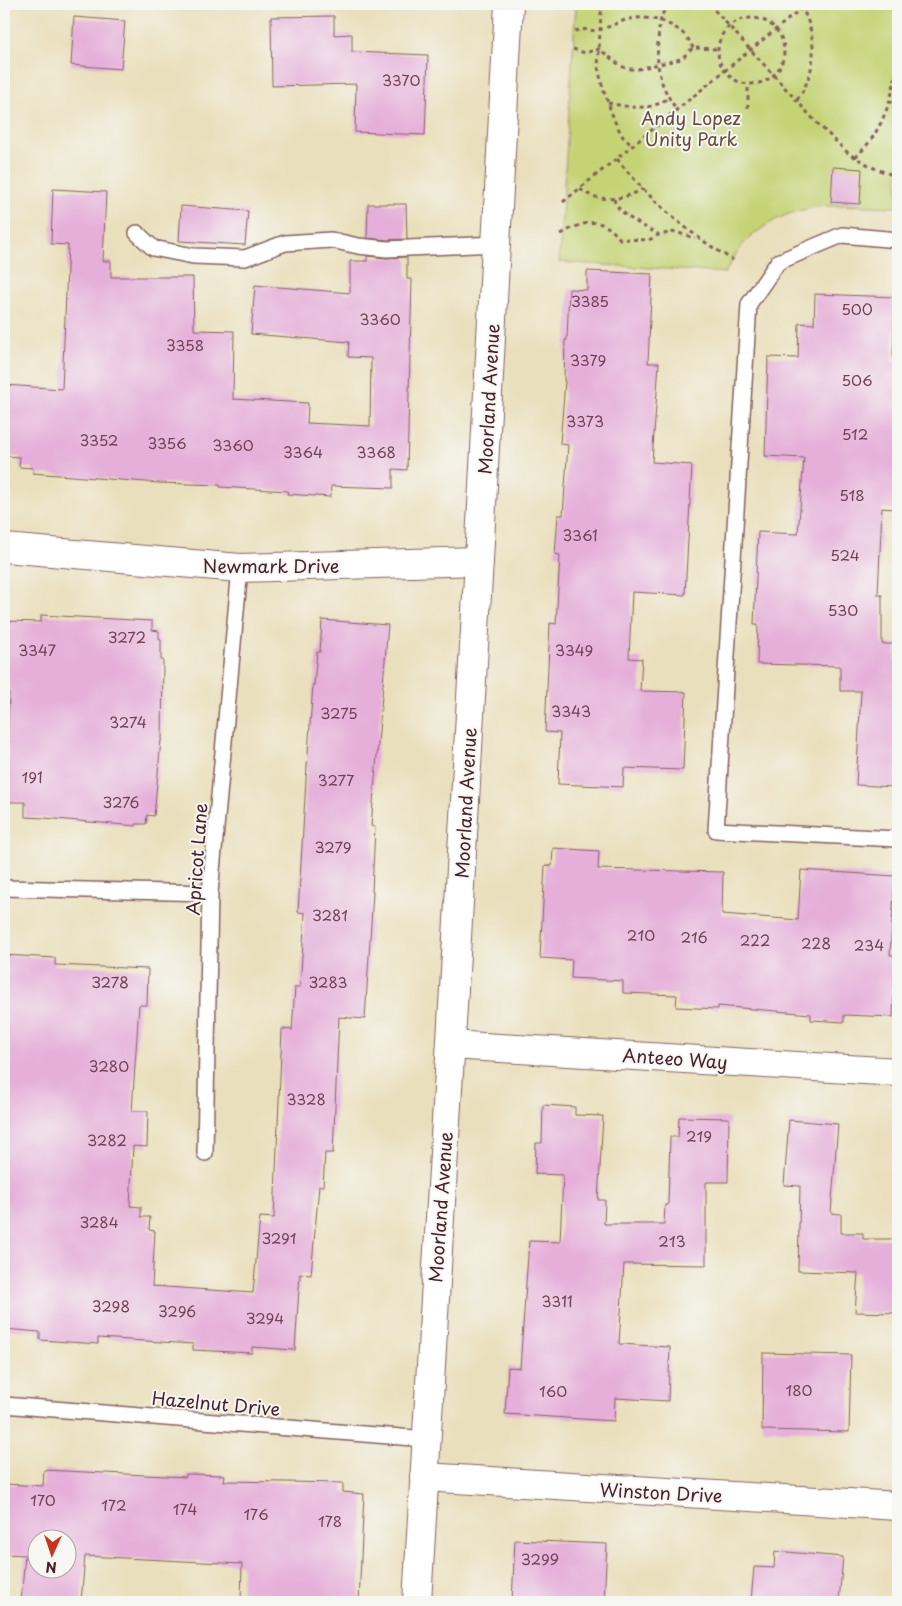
<svg xmlns="http://www.w3.org/2000/svg" width="902" height="1606" viewBox="0 0 902 1606" font-family="'Playpen Sans',sans-serif">
  <style>
    .green { fill: #c5d375; stroke: #887950 }
    .building { fill: #e5afd9; fill-rule: evenodd }
    .lines { fill: none; stroke-linecap: round; stroke-linejoin: round }
    .service-casing { stroke: #82625e; stroke-width: 18 }
    .minor-casing { stroke: #82625e; stroke-width: 30 }
    .tertiary-casing { stroke: #82625e; stroke-width: 30 }
    .path { stroke: #82625e; stroke-width: 3; stroke-dasharray: 4 4; stroke-linecap: butt }
    .service { stroke: #fff; stroke-width: 15 }
    .minor { stroke: #fff; stroke-width: 28 }
    .tertiary { stroke: #fff; stroke-width: 28 }
    .labels { text-anchor: middle; dominant-baseline: central; stroke-width: 4; stroke-linejoin: round; paint-order: stroke }
    .number-label { font-size: 15px; fill: #714356 }
    .park-label { font-size: 18px; fill: #694c3e; stroke: #f6f6f2 }
    .street-label { font-size: 18px; fill: #4a1f2b; stroke: #f6f6f2 }
  </style>
  <rect width="100%" height="100%" fill="#f6f6f2"/>
  <filter id="ink" filterUnits="userSpaceOnUse"><feTurbulence type="fractalNoise" baseFrequency=".02" numOctaves="2"/><feDisplacementMap in="SourceGraphic" scale="10" xChannelSelector="R" yChannelSelector="G"/><feConvolveMatrix kernelMatrix="1 2 1 2 8 2 1 2 1" color-interpolation-filters="sRGB"/></filter>
  <filter id="wash" filterUnits="userSpaceOnUse"><feTurbulence type="fractalNoise" baseFrequency=".0096" numOctaves="4" result="noise"/><feDisplacementMap in="SourceGraphic" scale="20" xChannelSelector="R" yChannelSelector="G"/><feGaussianBlur stdDeviation="1.12" result="paint"/><feColorMatrix in="noise" values="0 0 0 0 0 0 0 0 0 0 0 0 0 0 0 0 0 1.4 0 .05"/><feComposite in="paint" operator="in"/></filter>
  <g filter="url(#wash)">
    <rect width="100%" height="100%" fill="#eadfbc"/>
    <path class="green" d="M 576,4 L 898,4 L 898,207 C 847,206 802,198 758,231 C 752,236 746,240 741,247 C 735,255 730,264 725,273 L 559,262 Z"/>
    <g id="blocks">
      <path class="building" d="M 334,16 L 334,35 L 352,34 L 352,52 L 428,55 L 425,135 L 355,132 L 356,84 L 272,86 L 271,17 Z
        M 74,17 L 125,21 L 121,69 L 71,65 Z
        M 833,167 L 862,169 L 860,204 L 831,202 Z
        M 53,189 L 106,192 L 103,261 L 111,261 L 111,277 L 193,277 L 194,330 L 234,331 L 233,399 L 308,403 L 307,423 L 370,426 L 371,358 L 348,357 L 349,342 L 251,334 L 255,285 L 350,293 L 350,261 L 367,261 L 367,256 L 386,258 L 407,257 L 407,279 L 412,279 L 407,470 L 393,469 L 393,488 L 331,486 L 330,497 L 287,494 L 288,491 L 220,487 L 220,485 L 159,483 L 33,473 L 33,468 L 19,467 L 20,457 L 4,456 L 5,385 L 62,389 L 68,245 L 51,244 Z
        M 368,204 L 406,204 L 407,239 L 387,240 L 367,238 Z
        M 181,206 L 248,211 L 245,245 L 179,241 Z
        M 587,271 L 652,274 L 648,363 L 659,363 L 652,462 L 692,465 L 685,595 L 632,592 L 629,658 L 642,659 L 640,691 L 686,692 L 683,770 L 624,768 L 623,787 L 558,784 L 560,733 L 545,732 L 550,623 L 556,624 L 560,555 L 555,554 L 558,515 L 563,515 L 568,445 L 560,444 L 565,381 L 564,381 L 565,340 L 567,340 L 569,289 L 587,290 Z
        M 815,294 L 895,297 L 893,361 L 898,361 L 898,450 L 894,509 L 882,508 L 878,595 L 882,595 L 882,644 L 896,644 L 895,663 L 898,663 L 898,766 L 896,766 L 895,787 L 856,785 L 861,691 L 840,691 L 840,666 L 757,664 L 758,624 L 754,624 L 758,532 L 798,534 L 804,458 L 765,456 L 768,357 L 798,358 L 799,323 L 814,324 Z
        M 41,615 L 152,621 L 152,630 L 159,631 L 159,639 L 161,640 L 161,660 L 163,660 L 162,740 L 161,740 L 154,816 L 147,815 L 146,824 L 136,824 L 136,826 L 44,818 L 25,817 L 25,802 L 7,802 L 9,683 L 4,683 L 4,621 L 41,622 Z
        M 322,620 L 388,625 L 371,826 L 375,827 L 372,892 L 373,892 L 365,1019 L 339,1017 L 333,1153 L 325,1153 L 323,1186 L 319,1186 L 311,1275 L 300,1274 L 295,1350 L 252,1347 L 252,1353 L 193,1350 L 193,1344 L 98,1338 L 98,1344 L 40,1340 L 40,1332 L 4,1329 L 4,955 L 55,958 L 55,965 L 148,969 L 147,1005 L 139,1005 L 132,1111 L 148,1111 L 147,1147 L 133,1146 L 130,1206 L 141,1207 L 141,1217 L 150,1217 L 149,1230 L 155,1231 L 152,1286 L 253,1293 L 260,1217 L 274,1218 L 282,1029 L 292,1030 L 295,987 L 300,987 L 305,913 L 298,912 L 306,780 L 313,684 L 314,685 L 317,652 L 320,652 Z
        M 553,848 L 599,851 L 598,869 L 723,872 L 722,914 L 798,920 L 801,870 L 895,876 L 890,955 L 895,955 L 893,1017 L 844,1015 L 844,1022 L 811,1020 L 811,1014 L 718,1006 L 718,1009 L 676,1007 L 677,995 L 623,993 L 623,981 L 571,978 L 572,960 L 540,958 L 545,865 L 552,866 Z
        M 543,1105 L 575,1107 L 575,1115 L 603,1116 L 598,1200 L 605,1200 L 604,1224 L 664,1224 L 665,1205 L 668,1205 L 670,1137 L 678,1137 L 679,1117 L 729,1118 L 728,1182 L 706,1182 L 706,1265 L 624,1264 L 619,1344 L 670,1347 L 668,1401 L 615,1398 L 614,1421 L 505,1414 L 508,1367 L 520,1368 L 529,1241 L 560,1242 L 563,1175 L 535,1174 L 536,1143 L 542,1143 Z
        M 789,1120 L 838,1124 L 831,1213 L 841,1214 L 841,1233 L 863,1233 L 863,1239 L 898,1239 L 898,1313 L 855,1312 L 858,1273 L 798,1271 L 800,1186 L 784,1185 Z
        M 763,1353 L 851,1355 L 849,1432 L 762,1430 Z
        M 44,1470 L 186,1477 L 186,1474 L 225,1475 L 224,1481 L 343,1483 L 343,1492 L 364,1494 L 359,1602 L 241,1602 L 242,1564 L 85,1556 L 81,1602 L 21,1602 L 25,1555 L 4,1554 L 4,1484 L 43,1486 ZM 38,1538 L 68,1538 L 68,1568 L 38,1568 Z
        M 515,1540 L 607,1544 L 604,1602 L 512,1602 Z
        M 775,1551 L 843,1557 L 839,1602 L 751,1602 L 754,1567 L 774,1568 Z"/>
    </g>
  </g>
  <g filter="url(#ink)">
    <use href="#blocks" fill-opacity="0" stroke="#82625e" stroke-width="1"/>
    <g class="lines">
      <g class="service-casing">
        <path id="service" d="M 137,233 L 153,248 L 193,256 L 245,258 L 285,243 L 331,240 L 358,246 L 387,249 L 496,244
          M 898,240 L 842,235 L 778,262 L 749,304 L 716,830 L 898,839
          M 4,888 L 210,893
          M 205,1153 L 210,893 L 240,568
          M 4,1405 L 426,1439"/>
      </g>
      <g class="minor-casing">
        <path id="minor" d="M 4,548 L 240,568 L 479,561
          M 451,1045 L 898,1072
          M 424,1477 L 898,1506"/>
      </g>
      <g class="tertiary-casing">
        <path id="tertiary" d="M 417,1602 C 427,1415 440,1227 451,1040 C 472,695 491,349 509,4"/>
      </g>
      <path class="path" d="M 605,4 L 601,13 L 598,67 L 603,89 L 615,122 L 623,137 L 633,146
        M 668,4 C 660,16 659,26 658,41 C 656,70 660,86 677,110
        M 709,4 L 816,122 L 849,154 L 874,168 L 898,177
        M718 51a33 33 0 1 1 66 0a33 33 0 1 1-66 0Z
        M 575,31 C 587,27 588,32 597,30 C 609,28 619,21 630,19 C 653,14 685,26 693,48
        M 573,49 L 585,53 L 599,49 L 621,66 L 628,69 L 638,69 L 681,59 L 693,48 L 718,49
        M 797,100 C 817,72 818,38 802,8
        M 889,101 L 898,105
        M 608,103 C 629,107 650,112 668,98
        M 748,108 L 748,84
        M 855,157 C 884,134 899,82 898,45 C 897,31 893,17 890,4
        M 617,159 C 651,201 686,232 733,260
        M 580,189 C 600,204 622,200 643,189
        M 614,199 C 617,214 645,227 658,234
        M 563,202 L 807,4
        M 561,234 C 585,221 601,215 620,239 L 649,240 L 658,235 L 675,232 L 695,238"/>
      <use href="#service" class="service"/>
      <use href="#minor" class="minor"/>
      <use href="#tertiary" class="tertiary"/>
    </g>
  </g>
  <g class="labels">
    <g class="number-label">
      <text x="401" y="79">3370</text>
      <text x="590" y="300">3385</text>
      <text x="857" y="308">500</text>
      <text x="380" y="318">3360</text>
      <text x="185" y="344">3358</text>
      <text x="588" y="359">3379</text>
      <text x="857" y="379">506</text>
      <text x="585" y="420">3373</text>
      <text x="855" y="433">512</text>
      <text x="99" y="439">3352</text>
      <text x="167" y="442">3356</text>
      <text x="233" y="444">3360</text>
      <text x="303" y="451">3364</text>
      <text x="376" y="451">3368</text>
      <text x="852" y="494">518</text>
      <text x="580" y="534">3361</text>
      <text x="845" y="554">524</text>
      <text x="843" y="609">530</text>
      <text x="127" y="636">3272</text>
      <text x="37" y="649">3347</text>
      <text x="574" y="649">3349</text>
      <text x="571" y="710">3343</text>
      <text x="339" y="712">3275</text>
      <text x="128" y="721">3274</text>
      <text x="32" y="776">191</text>
      <text x="336" y="779">3277</text>
      <text x="121" y="801">3276</text>
      <text x="333" y="846">3279</text>
      <text x="330" y="914">3281</text>
      <text x="641" y="934">210</text>
      <text x="694" y="936">216</text>
      <text x="755" y="939">222</text>
      <text x="816" y="942">228</text>
      <text x="869" y="944">234</text>
      <text x="110" y="981">3278</text>
      <text x="328" y="981">3283</text>
      <text x="109" y="1065">3280</text>
      <text x="306" y="1098">3328</text>
      <text x="699" y="1135">219</text>
      <text x="107" y="1139">3282</text>
      <text x="99" y="1221">3284</text>
      <text x="279" y="1237">3291</text>
      <text x="672" y="1240">213</text>
      <text x="557" y="1300">3311</text>
      <text x="111" y="1305">3298</text>
      <text x="177" y="1310">3296</text>
      <text x="265" y="1317">3294</text>
      <text x="799" y="1389">180</text>
      <text x="553" y="1390">160</text>
      <text x="43" y="1499">170</text>
      <text x="114" y="1504">172</text>
      <text x="185" y="1508">174</text>
      <text x="256" y="1513">176</text>
      <text x="330" y="1520">178</text>
      <text x="540" y="1558">3299</text>
    </g>
    <g class="park-label">
      <text x="691" y="117">Andy Lopez<tspan x="691" dy="21">Unity Park</tspan></text>
    </g>
    <g class="street-label">
      <text transform="translate(488 399) rotate(-87)">Moorland Avenue</text>
      <text x="271" y="565">Newmark Drive</text>
      <text transform="translate(465 803) rotate(-87)">Moorland Avenue</text>
      <text transform="translate(196 859) rotate(-86)">Apricot Lane</text>
      <text transform="translate(675 1058) rotate(4)">Anteeo Way</text>
      <text transform="translate(440 1207) rotate(-86)">Moorland Avenue</text>
      <text transform="translate(216 1403) rotate(5)">Hazelnut Drive</text>
      <text transform="translate(661 1492) rotate(3)">Winston Drive</text>
    </g>
  </g>
  <rect width="902" height="1606" fill="none" stroke="#f6f6f2" stroke-width="20"/>
  <g transform="translate(52 1554) rotate(183)"><circle r="24" fill="#f6f6f2" stroke="#b1a0a2"/>
  <path d="M0-4L9 19L0 12L-9 19Z" fill="#c8321e"/>
  <text y="-8" font-size="14" font-weight="bold" text-anchor="middle" fill="#4a1f2b">N</text>
  </g>
</svg>
